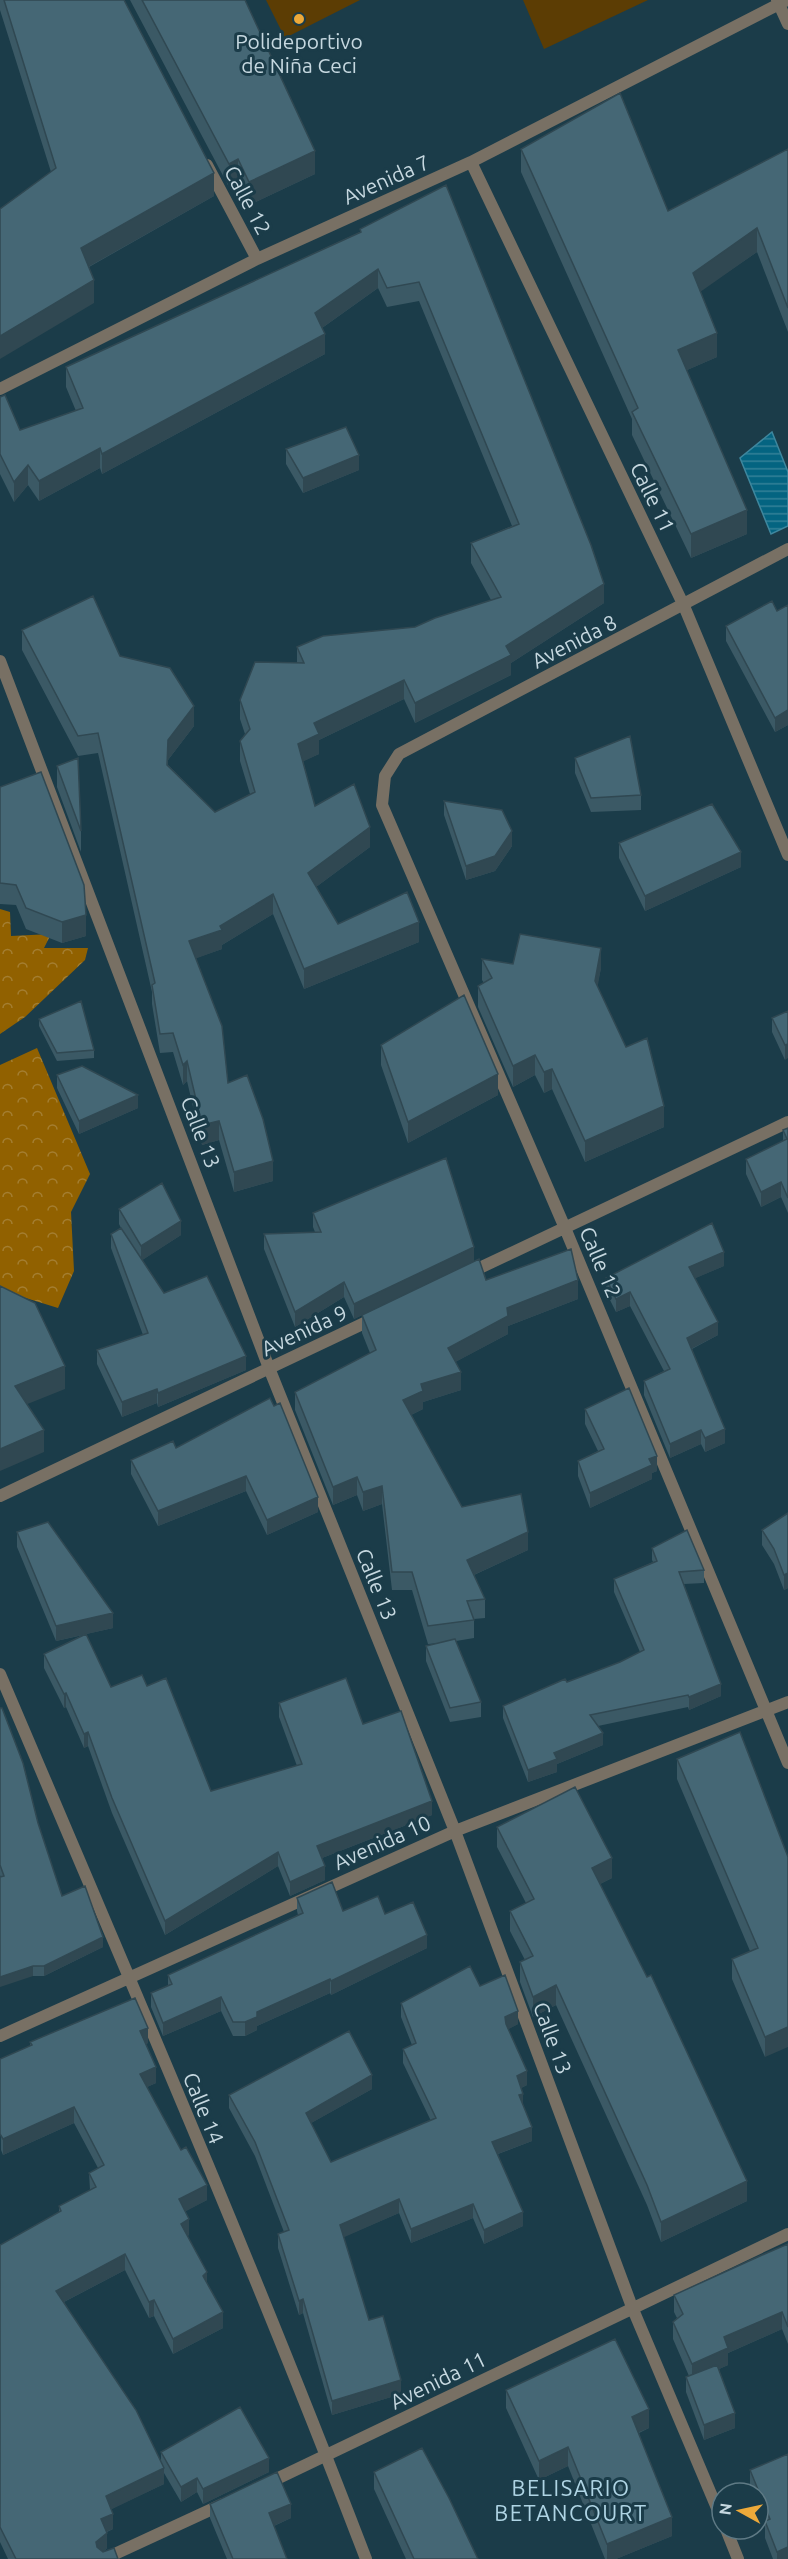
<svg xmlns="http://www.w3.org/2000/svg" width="788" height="2559" viewBox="0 0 788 2559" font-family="Ubuntu,sans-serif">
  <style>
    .grass { fill: #5c3d04 }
    .forest { fill: url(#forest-crowns) }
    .water { fill: url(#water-rules); stroke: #3e879e; stroke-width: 1.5 }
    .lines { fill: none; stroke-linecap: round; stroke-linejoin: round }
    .street { stroke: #787064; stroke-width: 12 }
    .wall { fill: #3b5965 }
    .shaded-wall { fill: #304852 }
    .building { fill: #456775; stroke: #304852; stroke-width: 1.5 }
    .poi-dot { fill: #eca93a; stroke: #1b3c49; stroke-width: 2 }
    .labels { text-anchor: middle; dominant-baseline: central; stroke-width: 6; stroke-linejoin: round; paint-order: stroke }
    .poi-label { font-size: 21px; fill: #c6d8e0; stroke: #1b3c49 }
    .street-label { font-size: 21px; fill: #c6d8e0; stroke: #1b3c49 }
    .neighbourhood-label { font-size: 22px; letter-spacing: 1.5px; fill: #afd4e4; stroke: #1b3c49 }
  </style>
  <defs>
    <pattern id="forest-crowns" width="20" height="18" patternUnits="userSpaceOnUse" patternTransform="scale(1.5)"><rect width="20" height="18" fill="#916100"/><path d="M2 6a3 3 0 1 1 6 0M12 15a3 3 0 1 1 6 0" fill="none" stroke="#a47e31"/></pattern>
    <pattern id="water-rules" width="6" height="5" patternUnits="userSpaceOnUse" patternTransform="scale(1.5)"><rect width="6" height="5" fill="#046481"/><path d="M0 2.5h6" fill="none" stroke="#338198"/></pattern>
  </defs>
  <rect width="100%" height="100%" fill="#1b3c49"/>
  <path class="grass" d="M 266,0 L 360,0 L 285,38 Z
    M 523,0 L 648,0 L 544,49 Z"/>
  <path class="forest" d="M 0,909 L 10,912 L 11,936 L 51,934 L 44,948 L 88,948 L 85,960 L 25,1017 L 0,1034 Z
    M 37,1048 L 90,1174 L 71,1212 L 74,1271 L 58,1308 L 0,1290 L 0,1065 Z"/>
  <path class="water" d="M 772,432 L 788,472 L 788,526 L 771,534 L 740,458 Z"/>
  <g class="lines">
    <path class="street" d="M 777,0 L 788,24
      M 471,162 L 684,606 L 788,855
      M 207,165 L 257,259
      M 0,389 L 257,259 L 471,162 L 787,0
      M 788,549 L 399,754 L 385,776 L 382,805 L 565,1228 L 788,1763
      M 0,661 L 269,1368 L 455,1831 L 632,2307 L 722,2520
      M 469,1273 L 788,1122
      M 0,1496 L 375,1318
      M 0,1674 C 125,1968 252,2261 366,2559
      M 0,2036 L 455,1831 L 788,1702
      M 266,2484 L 788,2234
      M 726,2529 L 738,2559
      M 104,2559 L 223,2504"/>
  </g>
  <path class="wall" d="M 0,0 L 124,0 L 214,196 L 89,267 L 94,303 L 51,172 L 0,10 Z
    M 130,0 L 245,0 L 315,174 L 249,205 L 238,182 L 229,187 Z
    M 521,149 L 668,211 L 788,149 L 788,332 L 757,252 L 700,291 L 717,357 L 687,370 L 747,534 L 691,558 L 632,435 L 632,419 L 521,172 Z
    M 446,185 L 604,603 L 511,663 L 511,675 L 415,723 L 404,699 L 319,740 L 319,754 L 303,761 L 315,806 L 370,847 L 316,887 L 338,924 L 419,942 L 304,989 L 273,914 L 222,945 L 222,949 L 196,958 L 228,1083 L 273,1181 L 234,1192 L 219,1140 L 202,1145 L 187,1081 L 183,1085 L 173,1052 L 160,1053 L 152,1004 L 152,992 L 98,753 L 78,756 L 22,650 L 22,630 L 120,656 L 194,726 L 168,760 L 168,765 L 215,812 L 250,794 L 240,761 L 240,741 L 245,734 L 240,719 L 240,700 L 297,663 L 297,647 L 415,627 L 491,600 L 471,563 L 471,543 L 512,526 L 419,301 L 387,307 L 378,288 L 322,328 L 325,354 L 102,474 L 100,468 L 39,501 L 28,485 L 14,502 L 0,474 L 0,397 L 20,430 L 76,411 L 66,387 L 66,367 L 360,232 L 360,229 Z
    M 286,449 L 359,470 L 303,493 L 286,464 Z
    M 788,605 L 788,725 L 775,732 L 726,641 L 726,626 L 777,611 Z
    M 575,758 L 641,795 L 641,810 L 591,812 L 575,773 Z
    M 57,766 L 81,831 L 81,852 L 57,787 Z
    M 0,787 L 86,936 L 62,943 L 26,929 L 16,905 L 0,904 Z
    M 444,801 L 512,846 L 495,871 L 466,880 L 444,815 Z
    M 619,843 L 741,867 L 645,911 L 619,858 Z
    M 482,959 L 513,964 L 601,968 L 597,986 L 664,1127 L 585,1162 L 552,1089 L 544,1093 L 535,1075 L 513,1087 L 478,1007 L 478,986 L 484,983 L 482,980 Z
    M 788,1011 L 785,1060 L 772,1032 L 772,1018 Z
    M 39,1019 L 94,1050 L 94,1058 L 57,1061 L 39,1026 Z
    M 381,1045 L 498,1095 L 408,1143 L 381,1065 Z
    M 57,1075 L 138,1108 L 79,1134 L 57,1088 Z
    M 788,1128 L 788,1213 L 781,1197 L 761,1207 L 746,1174 L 746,1159 L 783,1141 L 783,1130 Z
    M 119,1209 L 181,1235 L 142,1260 L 164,1293 L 246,1370 L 158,1407 L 157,1403 L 122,1417 L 97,1364 L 97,1350 L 143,1335 L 111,1248 L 111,1234 L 121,1228 L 119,1224 Z
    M 313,1213 L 474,1262 L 486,1280 L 578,1299 L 508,1326 L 508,1334 L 455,1362 L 461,1390 L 423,1402 L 423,1409 L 411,1415 L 462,1507 L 528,1550 L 474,1575 L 485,1599 L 485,1618 L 474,1619 L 474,1638 L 456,1641 L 481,1702 L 481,1717 L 450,1722 L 426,1661 L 426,1646 L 440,1643 L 428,1644 L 412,1590 L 392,1590 L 382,1504 L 363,1511 L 357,1495 L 333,1505 L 295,1410 L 295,1392 L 370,1353 L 362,1333 L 362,1315 L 354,1319 L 344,1297 L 295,1327 L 264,1249 L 264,1234 L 315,1232 L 313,1227 Z
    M 724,1266 L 695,1278 L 718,1335 L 692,1349 L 725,1443 L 705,1452 L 701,1444 L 670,1458 L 644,1395 L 644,1381 L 664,1371 L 630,1306 L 616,1312 L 606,1292 L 606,1278 Z
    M 270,1398 L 318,1512 L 267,1535 L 246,1491 L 158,1526 L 131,1474 L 131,1460 L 176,1448 Z
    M 585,1409 L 657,1471 L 652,1473 L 652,1479 L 590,1508 L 578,1476 L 578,1461 L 598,1451 L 585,1424 Z
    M 788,1513 L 788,1588 L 784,1590 L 774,1564 L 762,1545 L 762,1530 Z
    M 17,1532 L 113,1628 L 86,1634 L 111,1687 L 147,1686 L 211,1791 L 297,1766 L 279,1717 L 279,1703 L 363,1724 L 432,1815 L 322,1858 L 325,1880 L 290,1896 L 278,1866 L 165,1935 L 112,1813 L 88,1746 L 84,1748 L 66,1707 L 64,1708 L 44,1668 L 44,1654 L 83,1635 L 56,1641 L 17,1547 Z
    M 652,1548 L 704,1570 L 704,1583 L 684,1584 L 721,1696 L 689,1710 L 688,1707 L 598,1726 L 603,1745 L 557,1764 L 557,1772 L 528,1782 L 503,1718 L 503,1706 L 620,1662 L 640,1652 L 614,1592 L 614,1579 L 653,1562 L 652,1560 Z
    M 0,1708 L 62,1896 L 103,1947 L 44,1976 L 33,1976 L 0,1875 Z
    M 677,1759 L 788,1857 L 765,2057 L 732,1979 L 732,1959 L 750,1951 L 677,1779 Z
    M 497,1827 L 612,1878 L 600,1884 L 747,2201 L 661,2242 L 647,2205 L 556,2005 L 533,2017 L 520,1982 L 520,1962 L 525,1960 L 510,1931 L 510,1911 L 526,1903 L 497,1847 Z
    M 297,1898 L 343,1911 L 385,1914 L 427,1948 L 331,1995 L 330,1993 L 257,2026 L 257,2030 L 245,2036 L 233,2036 L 221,2011 L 163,2036 L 151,2007 L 151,1993 L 168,1986 L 168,1975 L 298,1915 L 297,1911 Z
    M 480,1986 L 518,2024 L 508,2029 L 527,2085 L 521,2088 L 523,2105 L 532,2141 L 498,2154 L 523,2226 L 484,2244 L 473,2218 L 411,2243 L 399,2213 L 343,2237 L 369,2320 L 401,2394 L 332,2415 L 303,2313 L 299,2315 L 278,2248 L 278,2234 L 284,2232 L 255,2156 L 229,2108 L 229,2095 L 372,2089 L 311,2123 L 331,2162 L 431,2121 L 403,2063 L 403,2049 L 412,2045 L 401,2017 L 401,2003 Z
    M 30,2042 L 148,2043 L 146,2044 L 156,2083 L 147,2087 L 207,2200 L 185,2211 L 189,2235 L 187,2236 L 207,2283 L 223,2328 L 173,2354 L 154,2316 L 149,2318 L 125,2270 L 64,2302 L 161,2461 L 161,2452 L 269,2472 L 203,2504 L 197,2492 L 181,2502 L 164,2473 L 164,2484 L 111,2509 L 113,2529 L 107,2532 L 107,2548 L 104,2551 L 118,2559 L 8,2559 L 0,2542 L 0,2245 L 59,2212 L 59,2206 L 90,2190 L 89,2173 L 98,2168 L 74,2123 L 3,2155 L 1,2150 L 0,2059 L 30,2046 Z
    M 788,2244 L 788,2344 L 782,2329 L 728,2353 L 728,2365 L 719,2369 L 735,2428 L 704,2440 L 686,2392 L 686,2377 L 689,2376 L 673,2339 L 673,2322 L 677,2318 L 674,2312 L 674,2295 Z
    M 506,2390 L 649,2428 L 639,2433 L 672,2536 L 616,2559 L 605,2559 L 568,2466 L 539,2480 L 506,2408 Z
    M 750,2470 L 788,2559 L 773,2559 L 765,2538 L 765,2524 L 758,2507 L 758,2493 L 753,2493 L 750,2487 Z
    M 374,2472 L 478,2559 L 406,2559 L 374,2489 Z
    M 210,2504 L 291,2518 L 274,2526 L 287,2559 L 227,2559 L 210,2518 Z"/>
  <path class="shaded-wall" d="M 315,151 L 315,174 L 249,205 L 249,182 Z
    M 238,159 L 238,182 L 229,187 L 229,164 Z
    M 214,173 L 214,196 L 81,271 L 81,248 Z
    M 757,228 L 757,252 L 693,297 L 693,273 Z
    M 378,269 L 378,288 L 315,333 L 315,313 Z
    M 94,280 L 94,303 L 0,359 L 0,336 Z
    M 717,333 L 717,357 L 678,374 L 678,350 Z
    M 325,334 L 325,354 L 102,474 L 102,454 Z
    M 100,448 L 100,468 L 39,501 L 39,481 Z
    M 359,455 L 359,470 L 303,493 L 303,478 Z
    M 28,465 L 28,485 L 14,502 L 14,482 Z
    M 747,510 L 747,534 L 691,558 L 691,534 Z
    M 604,584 L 604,603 L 511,663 L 511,675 L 415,723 L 415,703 L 506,646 Z
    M 404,680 L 404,699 L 319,740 L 319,754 L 298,764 L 298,744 L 314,723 Z
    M 194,706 L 194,726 L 168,760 L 168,740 Z
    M 788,710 L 788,725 L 775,732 L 775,718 Z
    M 370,827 L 370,847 L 308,893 L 308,873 Z
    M 512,831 L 512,846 L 495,871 L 466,880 L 466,866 Z
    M 741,852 L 741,867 L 645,911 L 645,896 Z
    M 273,894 L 273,914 L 222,945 L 222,949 L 189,961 L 189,941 L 220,926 Z
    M 86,915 L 86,936 L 62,943 L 62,922 Z
    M 419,922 L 419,942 L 304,989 L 304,969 Z
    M 601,948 L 601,968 L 595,1001 L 595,981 Z
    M 788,1044 L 788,1058 L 785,1060 L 785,1045 Z
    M 535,1055 L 535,1075 L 513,1087 L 513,1066 Z
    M 187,1061 L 187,1081 L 183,1085 L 183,1065 Z
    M 552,1069 L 552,1089 L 544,1093 L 544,1072 Z
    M 498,1074 L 498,1095 L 408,1143 L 408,1122 Z
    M 138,1095 L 138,1108 L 79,1134 L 79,1121 Z
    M 664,1106 L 664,1127 L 585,1162 L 585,1141 Z
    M 219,1121 L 219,1140 L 202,1145 L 202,1125 Z
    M 273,1161 L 273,1181 L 234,1192 L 234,1172 Z
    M 781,1182 L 781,1197 L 761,1207 L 761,1192 Z
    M 181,1221 L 181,1235 L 141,1261 L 141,1246 Z
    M 474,1247 L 474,1262 L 354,1319 L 354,1304 Z
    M 724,1252 L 724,1266 L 689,1281 L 689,1267 Z
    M 578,1280 L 578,1299 L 508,1326 L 508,1334 L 448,1366 L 448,1348 L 507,1308 Z
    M 344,1282 L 344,1297 L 295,1327 L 295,1312 Z
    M 630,1292 L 630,1306 L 616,1312 L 616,1299 Z
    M 718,1322 L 718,1335 L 687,1351 L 687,1338 Z
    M 246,1356 L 246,1370 L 158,1407 L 158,1393 Z
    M 65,1366 L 65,1389 L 15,1409 L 15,1386 Z
    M 461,1372 L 461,1390 L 423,1402 L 423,1409 L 403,1419 L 403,1400 L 421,1384 Z
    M 157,1389 L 157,1403 L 122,1417 L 122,1402 Z
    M 725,1429 L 725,1443 L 705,1452 L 705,1438 Z
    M 44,1430 L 44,1452 L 0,1471 L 0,1449 Z
    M 701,1430 L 701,1444 L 670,1458 L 670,1444 Z
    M 657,1456 L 657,1471 L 652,1473 L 652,1479 L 590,1508 L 590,1493 L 649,1459 Z
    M 246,1476 L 246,1491 L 158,1526 L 158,1511 Z
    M 357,1477 L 357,1495 L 333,1505 L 333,1487 Z
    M 382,1486 L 382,1504 L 363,1511 L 363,1492 Z
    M 318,1497 L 318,1512 L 267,1535 L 267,1520 Z
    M 528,1532 L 528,1550 L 467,1578 L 467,1560 Z
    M 788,1573 L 788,1588 L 784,1590 L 784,1575 Z
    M 113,1613 L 113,1628 L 56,1641 L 56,1626 Z
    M 721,1684 L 721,1696 L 689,1710 L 689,1697 Z
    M 66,1693 L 66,1707 L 64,1708 L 64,1694 Z
    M 88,1732 L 88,1746 L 84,1748 L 84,1734 Z
    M 603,1733 L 603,1745 L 557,1764 L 557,1772 L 528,1782 L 528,1770 L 554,1753 Z
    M 432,1801 L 432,1815 L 317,1860 L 317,1846 Z
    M 278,1852 L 278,1866 L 165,1935 L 165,1921 Z
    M 612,1858 L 612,1878 L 592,1888 L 592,1868 Z
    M 325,1866 L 325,1880 L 290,1896 L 290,1882 Z
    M 427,1935 L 427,1948 L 331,1995 L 331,1981 Z
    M 103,1937 L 103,1947 L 44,1976 L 44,1966 Z
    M 33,1966 L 33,1976 L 0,1987 L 0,1977 Z
    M 330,1979 L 330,1993 L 257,2026 L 257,2030 L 245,2036 L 245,2022 L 257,2012 Z
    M 556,1985 L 556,2005 L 533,2017 L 533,1997 Z
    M 221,1997 L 221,2011 L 163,2036 L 163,2023 Z
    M 518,2011 L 518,2024 L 505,2031 L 505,2017 Z
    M 788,2027 L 788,2047 L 765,2057 L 765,2037 Z
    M 148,2028 L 148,2043 L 140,2046 L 140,2031 Z
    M 156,2067 L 156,2083 L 140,2090 L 140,2074 Z
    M 527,2071 L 527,2085 L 517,2090 L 517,2076 Z
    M 372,2075 L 372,2089 L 306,2126 L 306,2113 Z
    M 523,2094 L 523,2107 L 519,2095 Z
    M 74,2107 L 74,2123 L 3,2155 L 3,2139 Z
    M 532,2127 L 532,2141 L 492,2156 L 492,2142 Z
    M 747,2181 L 747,2201 L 661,2242 L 661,2222 Z
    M 207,2185 L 207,2200 L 179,2215 L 179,2199 Z
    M 399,2199 L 399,2213 L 340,2239 L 340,2225 Z
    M 473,2204 L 473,2218 L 411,2243 L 411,2229 Z
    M 523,2212 L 523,2226 L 484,2244 L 484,2230 Z
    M 189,2219 L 189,2235 L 181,2239 L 181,2224 Z
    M 125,2254 L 125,2270 L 56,2306 L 56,2291 Z
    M 207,2272 L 207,2288 L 203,2276 Z
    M 303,2299 L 303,2313 L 299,2315 L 299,2301 Z
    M 154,2300 L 154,2316 L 149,2318 L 149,2302 Z
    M 223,2312 L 223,2328 L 173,2354 L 173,2339 Z
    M 782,2312 L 782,2329 L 728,2353 L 728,2365 L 692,2381 L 692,2364 L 724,2337 Z
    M 401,2380 L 401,2394 L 332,2415 L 332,2401 Z
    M 649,2409 L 649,2428 L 632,2435 L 632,2417 Z
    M 735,2413 L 735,2428 L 704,2440 L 704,2425 Z
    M 568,2447 L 568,2466 L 539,2480 L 539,2461 Z
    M 269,2458 L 269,2472 L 203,2504 L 203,2489 Z
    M 164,2468 L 164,2484 L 106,2512 L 106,2496 Z
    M 197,2478 L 197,2492 L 181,2502 L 181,2487 Z
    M 291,2504 L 291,2518 L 269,2528 L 269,2513 Z
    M 113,2514 L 113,2529 L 101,2534 L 101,2519 Z
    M 672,2517 L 672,2536 L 616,2559 L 607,2559 L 607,2544 Z
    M 107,2533 L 107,2548 L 96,2558 L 96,2542 Z
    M 788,2547 L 788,2559 L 777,2559 L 777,2552 Z"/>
  <path class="building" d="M 4,0 L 124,0 L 214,173 L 81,248 L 94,280 L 0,336 L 0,209 L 56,168 Z
    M 142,0 L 245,0 L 315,151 L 249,182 L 238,159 L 229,164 Z
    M 620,93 L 668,211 L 788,149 L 788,308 L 757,228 L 693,273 L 717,333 L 678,350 L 747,510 L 691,534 L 632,412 L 638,408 L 521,149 Z
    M 446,185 L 591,545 L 604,584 L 506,646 L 511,655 L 415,703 L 404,680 L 314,723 L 319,734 L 298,744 L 315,806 L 354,784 L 370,827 L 308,873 L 338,924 L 407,892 L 419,922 L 304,969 L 273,894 L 220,926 L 222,930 L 189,941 L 222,1026 L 228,1083 L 247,1075 L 263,1119 L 273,1161 L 234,1172 L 219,1121 L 202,1125 L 187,1061 L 183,1065 L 173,1033 L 160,1034 L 152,985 L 155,983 L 98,733 L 78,736 L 22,630 L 93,596 L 120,656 L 170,668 L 194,706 L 168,740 L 167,765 L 215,812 L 255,792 L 240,741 L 250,729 L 240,700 L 255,662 L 304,663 L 297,647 L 323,636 L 415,627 L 435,618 L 501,597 L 471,543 L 519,524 L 419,282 L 387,288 L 378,269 L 315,313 L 325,334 L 102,454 L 100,448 L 39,481 L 28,465 L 14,482 L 0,454 L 0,397 L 5,395 L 20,430 L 83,408 L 66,367 L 361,232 L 360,229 Z
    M 346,427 L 359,455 L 303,478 L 286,449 Z
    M 772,601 L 777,611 L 788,605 L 788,710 L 775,718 L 726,626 Z
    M 630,736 L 641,795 L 591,798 L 575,758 Z
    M 78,758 L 81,831 L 57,766 Z
    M 41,772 L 84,885 L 86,915 L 62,922 L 26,908 L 16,885 L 0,883 L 0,787 Z
    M 444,801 L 502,810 L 512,831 L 495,856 L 466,866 Z
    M 712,804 L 741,852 L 645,896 L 619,843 Z
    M 520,934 L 601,948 L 595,981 L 626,1047 L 647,1038 L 664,1106 L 585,1141 L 552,1069 L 544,1072 L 535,1055 L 513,1066 L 478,986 L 492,978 L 482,959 L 513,964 Z
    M 464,995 L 498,1074 L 408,1122 L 381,1045 Z
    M 81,1001 L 94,1050 L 57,1053 L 39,1019 Z
    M 788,1011 L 788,1044 L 785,1045 L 772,1018 Z
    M 82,1066 L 138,1095 L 79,1121 L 57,1075 Z
    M 788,1128 L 788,1198 L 781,1182 L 761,1192 L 746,1159 L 787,1139 L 783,1130 Z
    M 446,1158 L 474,1247 L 354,1304 L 344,1282 L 295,1312 L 264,1234 L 321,1232 L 313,1213 Z
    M 162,1183 L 181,1221 L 141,1246 L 119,1209 Z
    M 712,1223 L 724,1252 L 689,1267 L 718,1322 L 687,1338 L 725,1429 L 705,1438 L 701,1430 L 670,1444 L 644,1381 L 670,1369 L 630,1292 L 616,1299 L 606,1278 Z
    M 121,1228 L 164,1293 L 207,1276 L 246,1356 L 158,1393 L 157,1389 L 122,1402 L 97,1350 L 148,1333 L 111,1234 Z
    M 571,1249 L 578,1280 L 507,1308 L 508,1316 L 448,1348 L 461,1372 L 421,1384 L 423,1391 L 403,1400 L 462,1507 L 521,1494 L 528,1532 L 467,1560 L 485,1599 L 467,1601 L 474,1620 L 428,1626 L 412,1572 L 392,1572 L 382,1486 L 363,1492 L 357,1477 L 333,1487 L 295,1392 L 376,1350 L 362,1315 L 479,1259 L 486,1280 Z
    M 0,1286 L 35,1303 L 65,1366 L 15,1386 L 44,1430 L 0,1449 Z
    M 629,1388 L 657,1456 L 649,1459 L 652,1465 L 590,1493 L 578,1461 L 604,1449 L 585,1409 Z
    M 270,1398 L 274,1406 L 280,1403 L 318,1497 L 267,1520 L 246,1476 L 158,1511 L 131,1460 L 173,1441 L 176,1448 Z
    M 788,1513 L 788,1573 L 784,1575 L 774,1549 L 762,1530 Z
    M 48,1522 L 113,1613 L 56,1626 L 17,1532 Z
    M 687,1530 L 704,1570 L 679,1572 L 721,1684 L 689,1697 L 688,1695 L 590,1715 L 603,1733 L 554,1753 L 557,1759 L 528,1770 L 503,1706 L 565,1679 L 567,1682 L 620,1662 L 644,1650 L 614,1579 L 657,1561 L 652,1548 Z
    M 86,1634 L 111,1687 L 142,1675 L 147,1686 L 166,1678 L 211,1791 L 302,1764 L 279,1703 L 346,1678 L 363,1724 L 401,1711 L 432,1801 L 317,1846 L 325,1866 L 290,1882 L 278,1852 L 165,1921 L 112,1798 L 88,1732 L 84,1734 L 66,1693 L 64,1694 L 44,1654 Z
    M 455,1639 L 481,1702 L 450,1708 L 426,1646 Z
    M 0,1708 L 2,1708 L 23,1763 L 38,1823 L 62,1896 L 85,1886 L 103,1937 L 44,1966 L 33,1966 L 0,1977 L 0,1877 L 4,1876 L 0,1865 Z
    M 740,1732 L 788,1857 L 788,2027 L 765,2037 L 732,1959 L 758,1948 L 677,1759 Z
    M 575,1787 L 612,1858 L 592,1868 L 647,1977 L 651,1975 L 747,2181 L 661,2222 L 647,2185 L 556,1985 L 533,1997 L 520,1962 L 533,1956 L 510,1911 L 534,1899 L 497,1827 Z
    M 332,1882 L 343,1911 L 378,1896 L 385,1914 L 413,1902 L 427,1935 L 331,1981 L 330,1979 L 257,2012 L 257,2017 L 245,2022 L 233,2022 L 221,1997 L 163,2023 L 151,1993 L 172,1984 L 168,1975 L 303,1913 L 297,1898 Z
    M 470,1966 L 480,1986 L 505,1975 L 518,2011 L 505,2017 L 506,2024 L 527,2071 L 517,2076 L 523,2094 L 519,2095 L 532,2127 L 492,2142 L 523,2212 L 484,2230 L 473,2204 L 411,2229 L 399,2199 L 340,2225 L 369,2320 L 383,2316 L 401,2380 L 332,2401 L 303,2299 L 299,2301 L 278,2234 L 289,2230 L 255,2142 L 229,2095 L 349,2031 L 372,2075 L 306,2113 L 331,2162 L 436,2118 L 403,2049 L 416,2043 L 401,2003 Z
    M 135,1998 L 148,2028 L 140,2031 L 156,2067 L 140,2074 L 181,2150 L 186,2147 L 207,2185 L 179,2199 L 189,2219 L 181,2224 L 207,2272 L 203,2276 L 223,2312 L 173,2339 L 154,2300 L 149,2302 L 125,2254 L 56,2291 L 136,2410 L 164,2468 L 106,2496 L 113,2514 L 101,2519 L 107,2533 L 96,2542 L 97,2547 L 103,2552 L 114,2548 L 118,2559 L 16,2559 L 0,2527 L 0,2245 L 61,2211 L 59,2206 L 96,2187 L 89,2173 L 104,2165 L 74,2107 L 3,2139 L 0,2134 L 0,2059 L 32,2045 L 30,2042 Z
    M 788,2244 L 788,2327 L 782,2312 L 724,2337 L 728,2348 L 692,2364 L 673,2322 L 683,2314 L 674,2295 L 760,2256 Z
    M 615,2339 L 649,2409 L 632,2417 L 672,2517 L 607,2544 L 568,2447 L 539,2461 L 506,2390 Z
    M 717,2365 L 735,2413 L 704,2425 L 686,2377 Z
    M 240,2407 L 269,2458 L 203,2489 L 197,2478 L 181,2487 L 161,2452 Z
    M 422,2448 L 449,2498 L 478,2559 L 414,2559 L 374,2472 Z
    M 788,2454 L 788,2547 L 777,2552 L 765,2521 L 770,2519 L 750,2470 Z
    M 277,2472 L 291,2504 L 269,2513 L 287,2559 L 233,2559 L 210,2504 Z"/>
  <circle class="poi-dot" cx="299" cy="19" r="6"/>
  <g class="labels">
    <g class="poi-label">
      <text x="299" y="41">Polideportivo<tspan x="299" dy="24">de Niña Ceci</tspan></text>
    </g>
    <g class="street-label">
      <text transform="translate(386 179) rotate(-24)">Avenida 7</text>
      <text transform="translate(248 200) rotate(62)">Calle 12</text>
      <text transform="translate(653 497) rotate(64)">Calle 11</text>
      <text transform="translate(574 641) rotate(-27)">Avenida 8</text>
      <text transform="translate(201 1132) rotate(69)">Calle 13</text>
      <text transform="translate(601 1262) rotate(67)">Calle 12</text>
      <text transform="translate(304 1330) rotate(-25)">Avenida 9</text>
      <text transform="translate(377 1584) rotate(68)">Calle 13</text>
      <text transform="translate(382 1842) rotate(-24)">Avenida 10</text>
      <text transform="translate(553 2038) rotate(70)">Calle 13</text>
      <text transform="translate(204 2108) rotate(68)">Calle 14</text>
      <text transform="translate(438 2380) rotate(-26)">Avenida 11</text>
    </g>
    <g class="neighbourhood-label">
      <text x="571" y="2487">BELISARIO<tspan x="571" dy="25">BETANCOURT</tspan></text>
    </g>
  </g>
  <g transform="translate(740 2511) rotate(278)"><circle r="28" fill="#1b3c49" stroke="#5f7a85" stroke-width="1.5"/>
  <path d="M0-4.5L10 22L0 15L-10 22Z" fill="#eca93a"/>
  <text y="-9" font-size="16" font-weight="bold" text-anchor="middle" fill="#c6d8e0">N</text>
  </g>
</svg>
